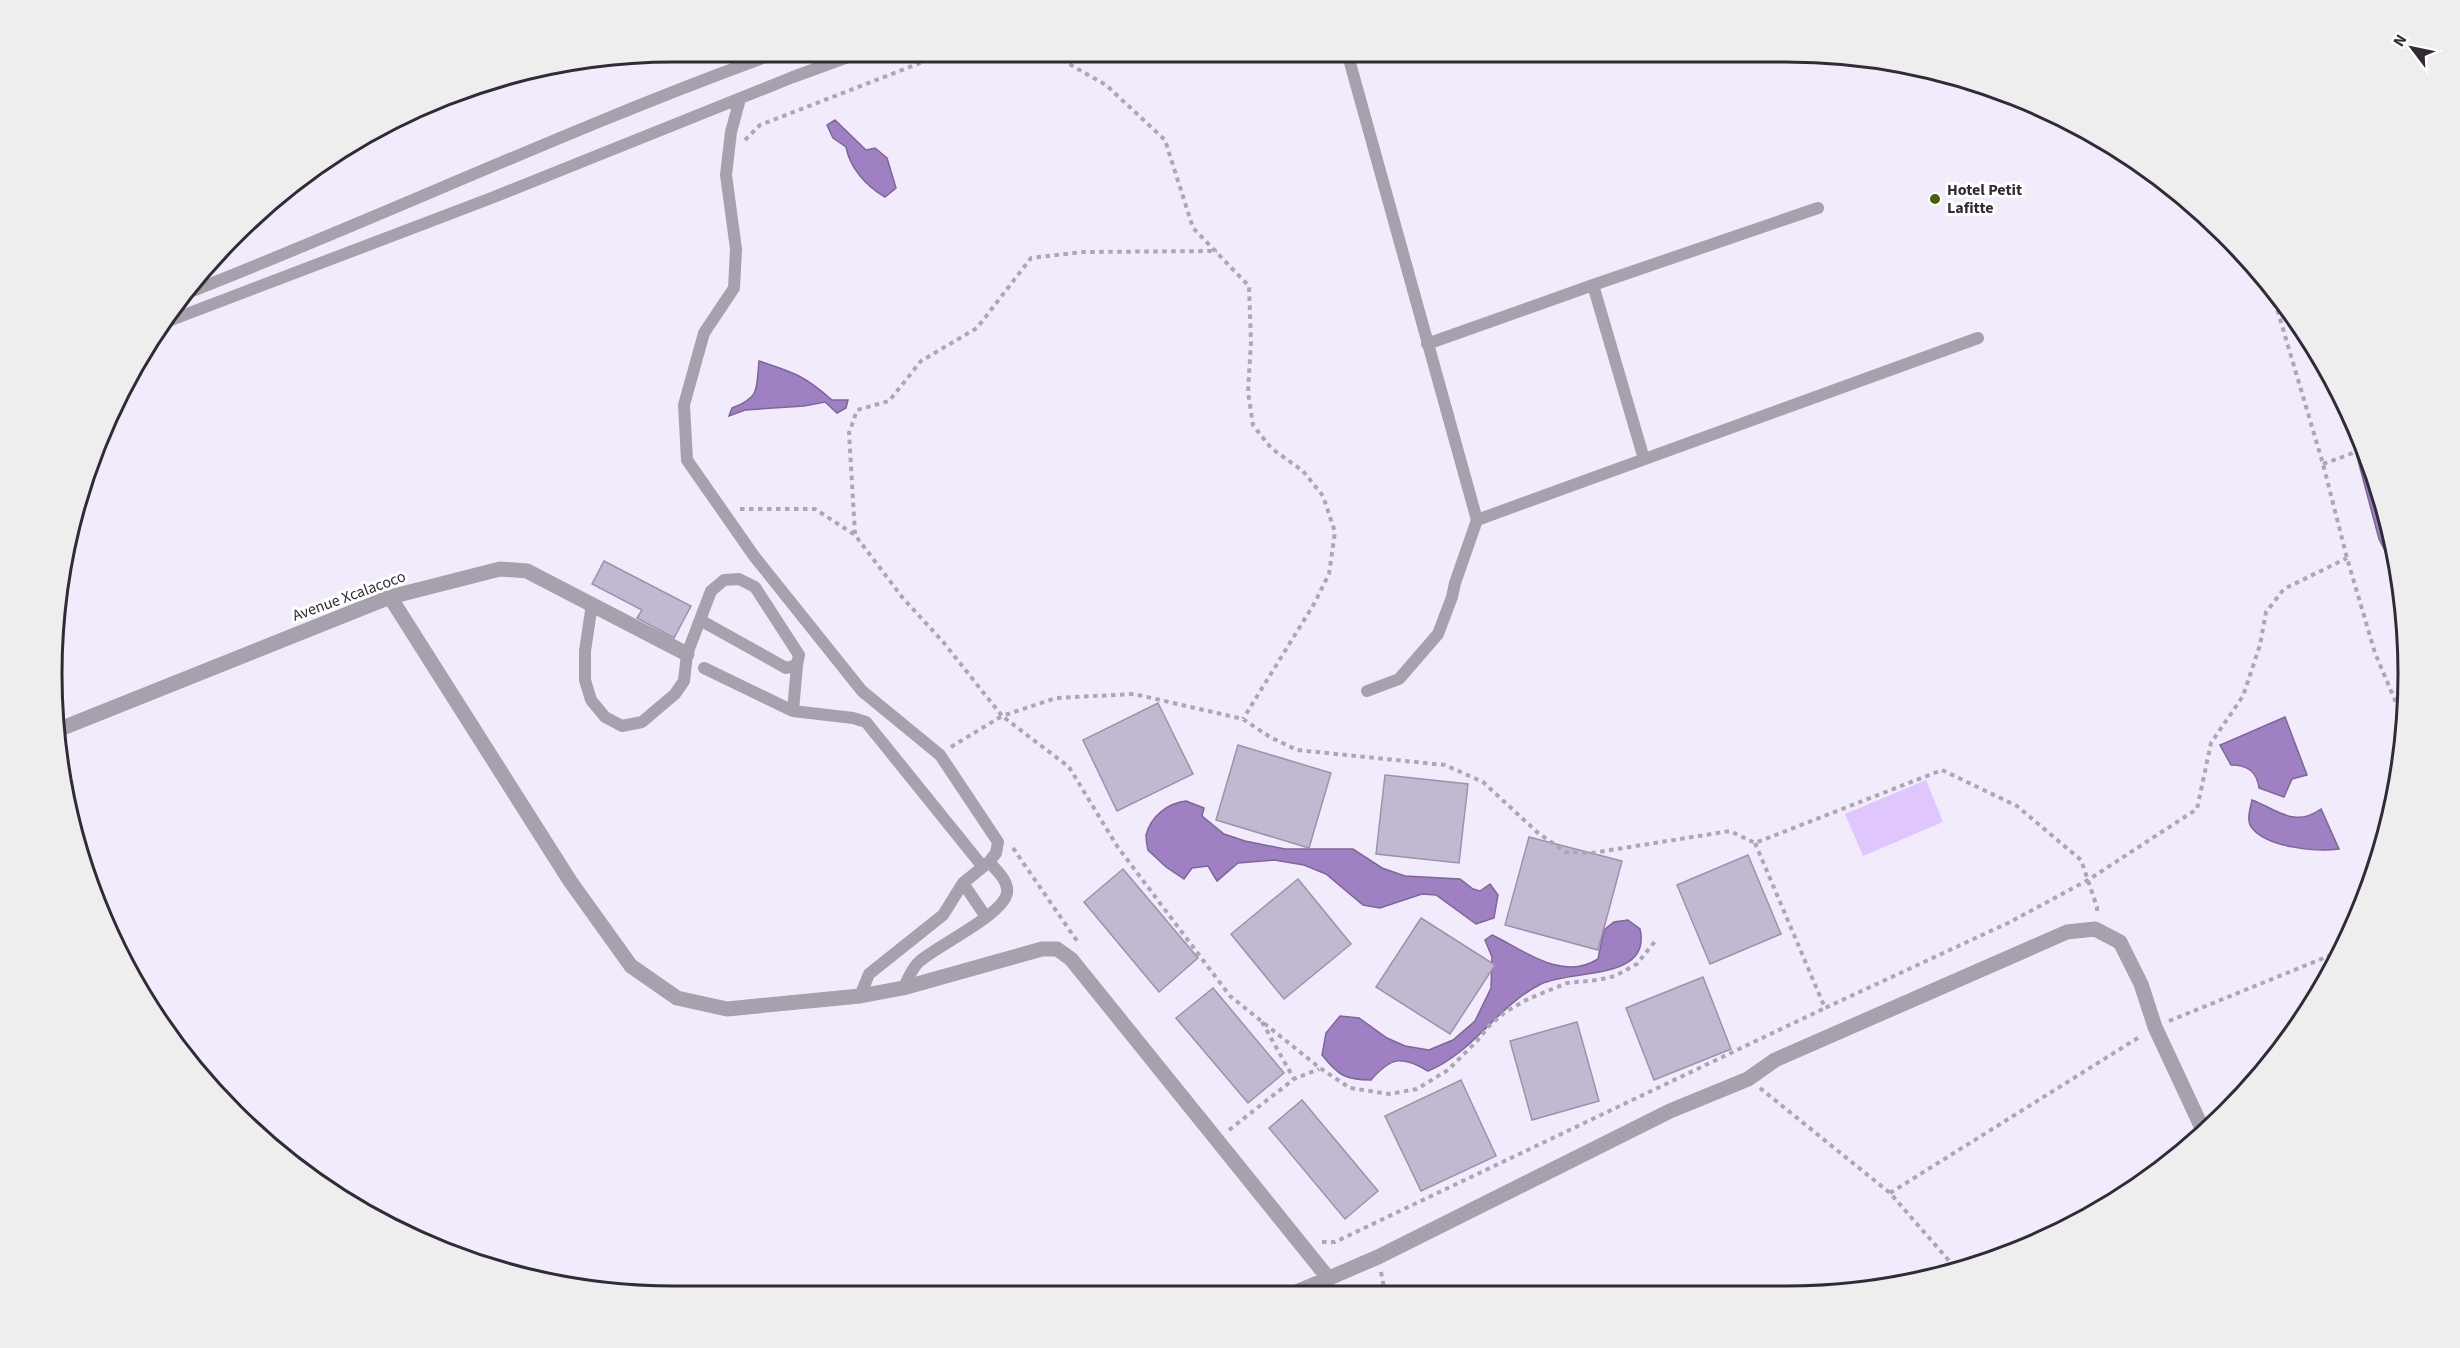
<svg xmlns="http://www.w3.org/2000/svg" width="2460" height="1348" viewBox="0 0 2460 1348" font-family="'Source Sans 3',sans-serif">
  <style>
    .green { fill: #dfc7fd }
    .water { fill: #9f80c2; stroke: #7e6698; stroke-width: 1.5 }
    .building { fill: #c3b8d2; stroke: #9c92aa; stroke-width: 1.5 }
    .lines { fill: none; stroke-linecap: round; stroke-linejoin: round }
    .path { stroke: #ada6b5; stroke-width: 4; stroke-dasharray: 4.5 4.5; stroke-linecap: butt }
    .lane { stroke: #a6a1ad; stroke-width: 12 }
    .street { stroke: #a6a1ad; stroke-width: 15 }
    .poi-dot { fill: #48600d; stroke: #fff; stroke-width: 2 }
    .labels { text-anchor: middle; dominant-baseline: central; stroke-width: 6; stroke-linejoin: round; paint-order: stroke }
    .poi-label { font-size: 16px; font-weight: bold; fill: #302b35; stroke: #fff; text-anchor: start }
    .street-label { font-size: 16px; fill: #302b35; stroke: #fff }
    .rim { fill: none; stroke: #302b35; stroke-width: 3 }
  </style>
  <rect width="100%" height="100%" fill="#f2ebfc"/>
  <path class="green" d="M 1926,780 L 1943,822 L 1863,856 L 1845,814 Z"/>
  <path class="water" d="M 835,120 L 866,150 L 875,148 L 887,158 L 896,188 L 885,197 C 866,186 850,168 846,147 L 833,138 L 827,125 Z
    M 759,361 C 795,373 803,375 832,400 L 848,400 L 846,408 L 837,413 L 825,402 L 804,406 L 745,410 L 729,416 L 732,408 C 761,397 756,389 759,361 Z
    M 2339,389 L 2345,398 L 2388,512 L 2399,579 L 2379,539 Z
    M 2285,717 L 2307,775 L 2292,779 L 2284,797 L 2259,788 C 2257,772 2248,765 2231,765 L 2220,745 Z
    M 2252,800 C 2278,810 2294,828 2321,809 L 2339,849 C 2317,852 2268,848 2252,828 C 2246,821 2250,809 2252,800 Z
    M 1186,801 L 1204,808 L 1202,816 L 1224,834 L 1245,841 L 1285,849 L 1353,849 L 1382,868 L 1405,876 L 1460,879 L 1473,889 L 1480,891 L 1490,884 L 1498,895 L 1494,918 L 1476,924 L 1436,895 L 1422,894 L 1380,908 L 1363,905 L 1326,874 L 1304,865 L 1274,860 L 1238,863 L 1217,881 L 1208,866 L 1192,868 L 1184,879 L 1166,867 L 1148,850 C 1147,846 1146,839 1146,835 C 1151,816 1168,803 1186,801 Z
    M 1628,920 L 1640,929 C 1652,981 1572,969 1541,984 C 1497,1006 1473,1053 1428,1071 C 1402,1055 1391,1057 1371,1080 C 1345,1080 1338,1075 1322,1055 L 1326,1033 L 1340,1016 L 1359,1018 L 1387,1038 L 1405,1046 L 1429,1050 L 1453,1040 L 1475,1021 L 1491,988 L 1492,957 L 1485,940 L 1492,935 C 1524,950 1562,982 1598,959 L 1604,930 L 1614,922 Z"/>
  <path class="building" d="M 604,561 L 691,606 L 674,638 L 637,618 L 642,610 L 592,584 Z
    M 1158,703 L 1193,774 L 1117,811 L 1083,740 Z
    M 1238,745 L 1331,773 L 1309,848 L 1216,820 Z
    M 1385,775 L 1468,784 L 1459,863 L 1376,854 Z
    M 1529,837 L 1622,861 L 1598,950 L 1505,925 Z
    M 1748,855 L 1781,934 L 1710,964 L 1677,885 Z
    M 1123,869 L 1198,958 L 1159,992 L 1084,902 Z
    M 1298,879 L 1351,944 L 1284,999 L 1231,934 Z
    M 1421,918 L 1495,965 L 1450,1034 L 1376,987 Z
    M 1703,977 L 1731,1049 L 1654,1080 L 1626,1008 Z
    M 1213,988 L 1284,1073 L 1248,1103 L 1176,1018 Z
    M 1577,1022 L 1599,1101 L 1532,1120 L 1510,1041 Z
    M 1461,1080 L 1496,1156 L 1421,1191 L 1385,1116 Z
    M 1302,1100 L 1378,1191 L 1345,1219 L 1269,1128 Z"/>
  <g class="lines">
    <path class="path" d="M 1046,51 L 1106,85 L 1165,140 L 1193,228 L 1249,286 L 1251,342 L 1248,392 L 1253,425 L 1271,448 L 1303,471 L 1323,496 L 1335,532 L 1329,574 L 1314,604 L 1243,719
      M 745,140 L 760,125 L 951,51
      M 2257,270 L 2278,312 L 2323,464 L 2347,558 L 2375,653 L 2405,724
      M 2323,464 L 2364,449
      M 740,509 L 815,509 L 855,535 L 902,597 L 944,643 L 1002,716 L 1056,698 L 1134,694 L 1243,719 L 1270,737 L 1297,750 L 1445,765 L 1483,782 L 1537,832 L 1565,852 L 1592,853 L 1730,831 L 1755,843 L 1942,770 L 2017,806 L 2081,860 L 2097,907 L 2097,914
      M 855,534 L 849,433 L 857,410 L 889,401 L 921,361 L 977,328 L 1031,258 L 1083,252 L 1217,251
      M 951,747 L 1002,716 L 1069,767 L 1117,846 L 1230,996 L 1320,1068 L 1350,1088 L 1389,1094 L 1417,1089 L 1448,1070 L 1477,1041 L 1489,1026 L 1504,1013 L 1528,999 L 1567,983 L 1598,980 L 1615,976 L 1637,964 L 1656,940
      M 1755,843 L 1825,1008 L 2010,922 L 2088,880 L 2197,809 L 2211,743 L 2243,696 L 2260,645 L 2266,612 L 2284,589 L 2347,558
      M 1013,848 L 1077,941
      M 2169,1021 L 2341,951
      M 1262,1022 L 1294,1079
      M 1760,1088 L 1890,1193 L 1958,1271
      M 1229,1130 L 1294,1079 L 1319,1069
      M 1890,1193 L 2141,1036
      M 1322,1242 L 1335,1242 L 1825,1008
      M 1381,1272 L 1385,1293"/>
    <path class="lane" d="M 1347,52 L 1477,520 L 1455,583 L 1452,597 L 1438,634 L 1399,679 L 1367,691
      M 740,99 L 731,132 L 726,175 L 736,249 L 734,288 L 704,333 L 684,405 L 687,460 L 754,556 L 862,691 L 940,755 L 998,842 L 996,853 L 989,862 L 963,883 L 943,915 L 869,974 L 860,996
      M 1593,285 L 1818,208
      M 182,295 C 383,217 578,124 782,51
      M 158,325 L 494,197 L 793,77 L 864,51
      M 1427,344 L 1593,285 L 1644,459
      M 1477,520 L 1978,338
      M 592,604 L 585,651 L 585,680 L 591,700 L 605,717 L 622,726 L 642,722 L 675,694 L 684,681 L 687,654 L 711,591 L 724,580 L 739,579 L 755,587 L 799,655 L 797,665 L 786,668 L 700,620
      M 704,668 L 793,711 L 853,718 L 866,722 L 983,867
      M 793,711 L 797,665
      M 963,883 L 986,917
      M 903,988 C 908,980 912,967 920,961 C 938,945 1003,915 1007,893 C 1009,881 996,870 989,862"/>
    <path class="street" d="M 390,597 L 570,881 L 631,966 L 677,998 L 727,1009 L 860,996 L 903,988 L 1042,949 L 1057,949 L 1071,959 L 1329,1279
      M 55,731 L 390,597 L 500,569 L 527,571 L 687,654
      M 1292,1294 L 1378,1257 L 1670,1111 L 1748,1079 L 1775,1060 L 2067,932 L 2095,929 L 2120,942 L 2141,984 L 2155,1027 L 2203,1130"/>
  </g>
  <circle class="poi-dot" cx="1935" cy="199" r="6"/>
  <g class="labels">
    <g class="poi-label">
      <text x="1947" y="190">Hotel Petit<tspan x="1947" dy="18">Lafitte</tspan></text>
    </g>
    <g class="street-label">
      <text transform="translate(349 596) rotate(-20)">Avenue Xcalacoco</text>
    </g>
  </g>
  <path d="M0 0H2460V1348H0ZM674 62H1786A612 612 0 0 1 2398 674V674A612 612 0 0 1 1786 1286H674A612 612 0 0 1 62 674V674A612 612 0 0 1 674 62Z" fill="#eeeeef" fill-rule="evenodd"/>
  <path class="rim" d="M674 62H1786A612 612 0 0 1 2398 674V674A612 612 0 0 1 1786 1286H674A612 612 0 0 1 62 674V674A612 612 0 0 1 674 62Z"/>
  <g transform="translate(2412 48) rotate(302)" stroke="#ffffff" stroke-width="4.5" paint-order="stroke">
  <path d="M0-4.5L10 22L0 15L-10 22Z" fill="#302b35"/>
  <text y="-9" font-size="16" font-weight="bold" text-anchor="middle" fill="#302b35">N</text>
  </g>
</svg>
